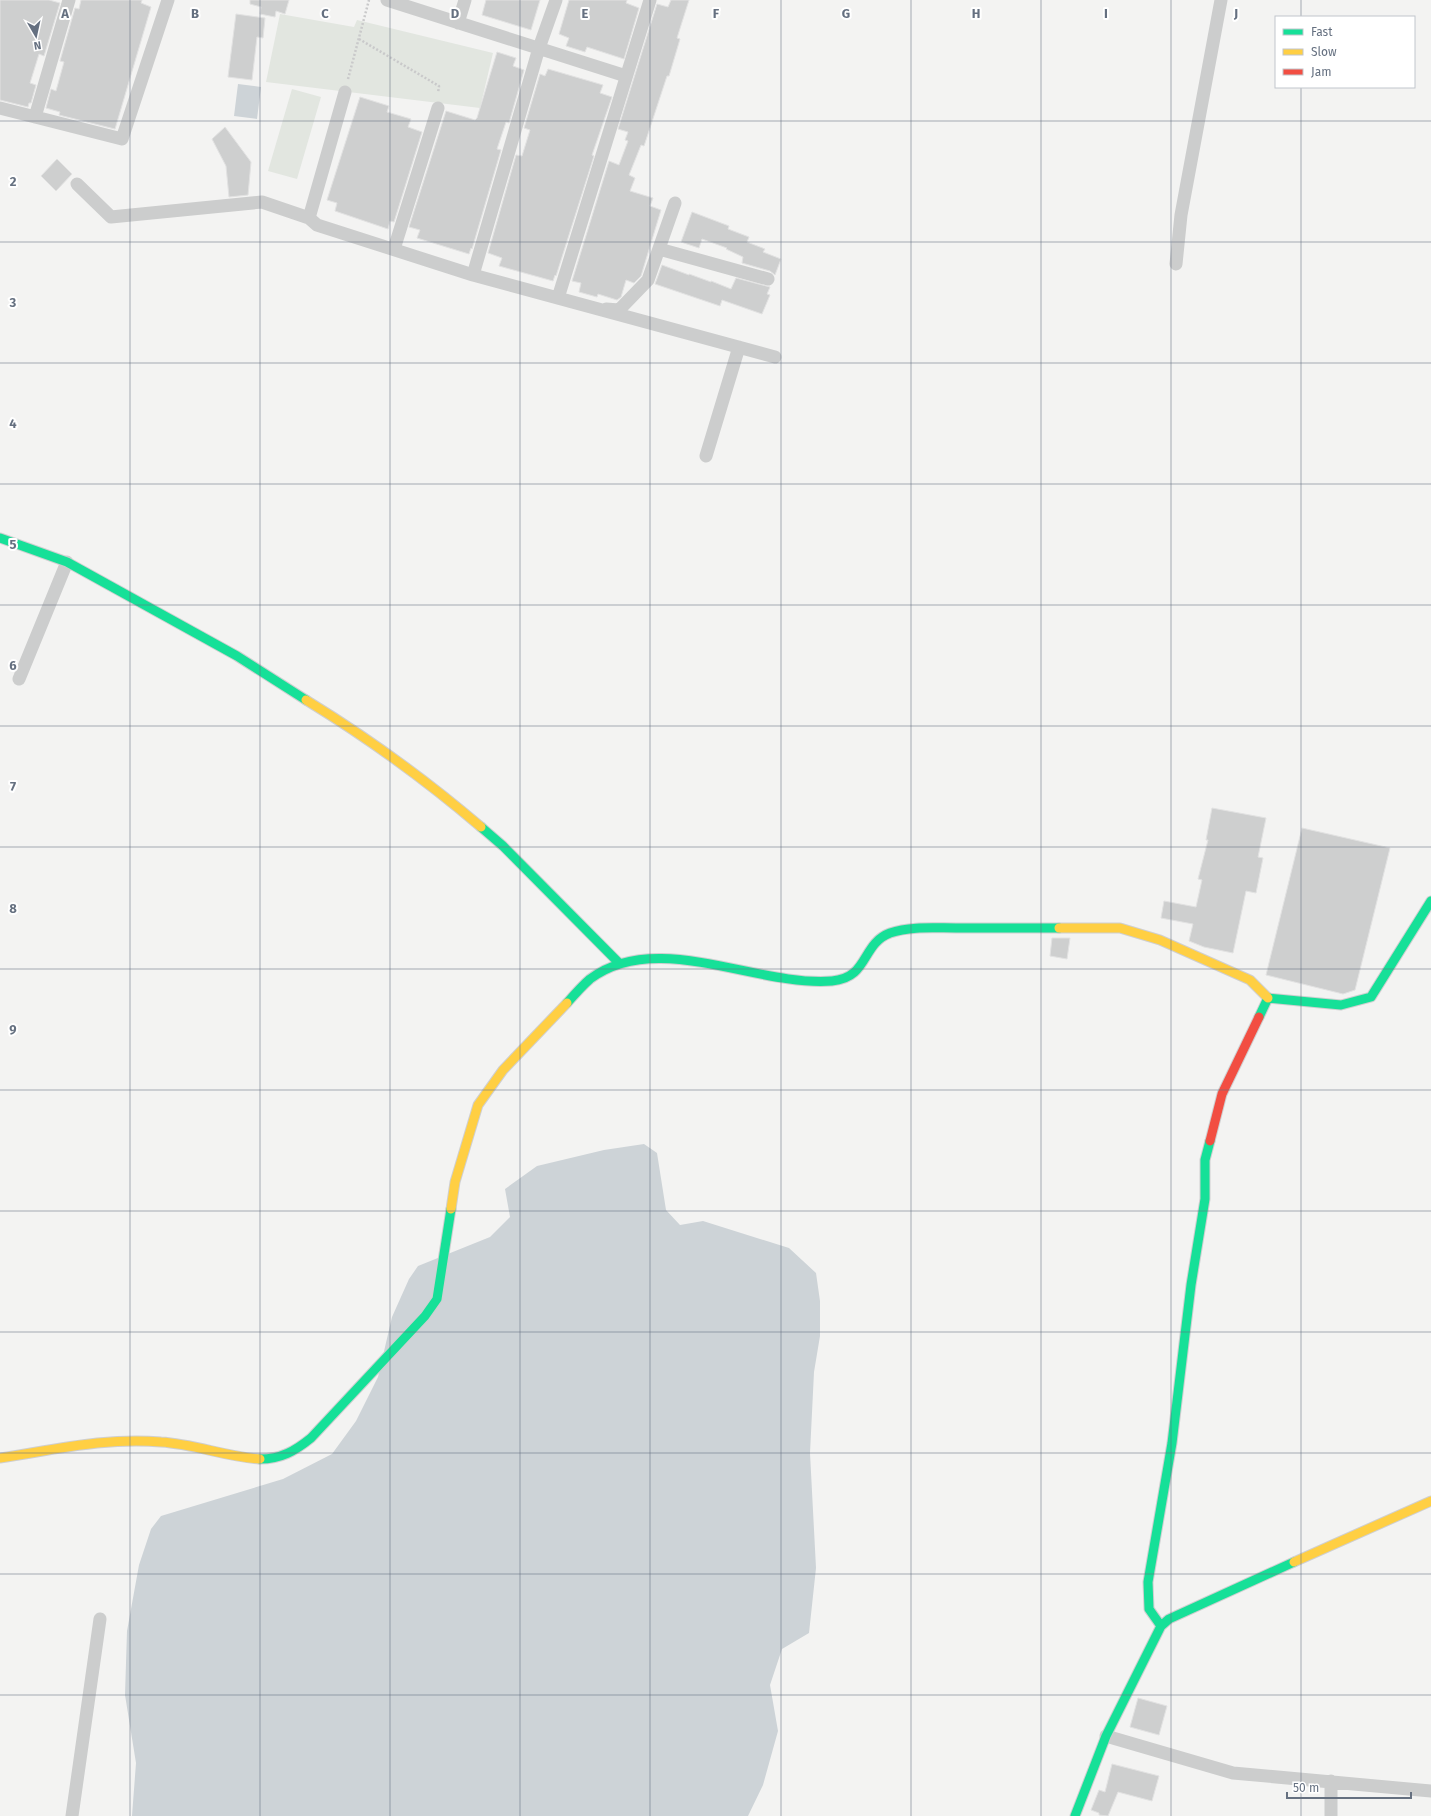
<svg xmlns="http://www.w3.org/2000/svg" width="1431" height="1816" viewBox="0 0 1431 1816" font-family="'Fira Sans',sans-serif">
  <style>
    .green { fill: #e2e6e0 }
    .water { fill: #cdd3d7 }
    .building { fill: #cecfcf; stroke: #e2e2e2 }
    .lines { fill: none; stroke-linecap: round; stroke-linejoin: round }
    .fast-casing { stroke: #cfcfd0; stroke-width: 11 }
    .slow-casing { stroke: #cfcfd0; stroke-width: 11 }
    .jam-casing { stroke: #cfcfd0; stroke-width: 11 }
    .path { stroke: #c9c9ca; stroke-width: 2.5; stroke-dasharray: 2 2; stroke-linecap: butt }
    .street { stroke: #cccdcd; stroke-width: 13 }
    .fast { stroke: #16e098; stroke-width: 9 }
    .slow { stroke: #ffcf43; stroke-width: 9 }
    .jam { stroke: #f24e42; stroke-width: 9 }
    .grid { fill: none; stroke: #657080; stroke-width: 1; stroke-opacity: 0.55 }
    .grid-label { font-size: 13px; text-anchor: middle; font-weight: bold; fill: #657080; stroke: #fff; stroke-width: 4; stroke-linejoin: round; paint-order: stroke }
  </style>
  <rect width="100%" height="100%" fill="#f3f3f2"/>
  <path class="green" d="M 280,14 L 354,27 L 357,20 L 493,53 L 480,108 L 266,82 Z
    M 292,89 L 321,97 L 297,179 L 268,171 Z"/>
  <path class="water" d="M 238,84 L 261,87 L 257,119 L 234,116 Z
    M 644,1144 L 657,1153 L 666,1210 L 680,1225 L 703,1221 L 789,1248 L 816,1273 L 820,1301 L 820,1336 L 814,1372 L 810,1453 L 816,1568 L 809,1633 L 782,1649 L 770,1685 L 778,1731 L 763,1785 L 748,1816 L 132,1816 L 136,1763 L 125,1695 L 127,1631 L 139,1565 L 151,1529 L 161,1516 L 283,1479 L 332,1454 L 356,1421 L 378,1377 L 392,1317 L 409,1279 L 418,1266 L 490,1237 L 510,1217 L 505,1189 L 537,1166 L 604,1150 Z"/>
  <path class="building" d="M 0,0 L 49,0 L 60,3 L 44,56 L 39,54 L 30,83 L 36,85 L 31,103 L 29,103 L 28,107 L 0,100 Z
    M 81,0 L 142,0 L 141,3 L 151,7 L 115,129 L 59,115 L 60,112 L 46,108 L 51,89 L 56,91 L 64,62 L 60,61 L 75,8 L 79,9 Z
    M 250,0 L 289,0 L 285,14 L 276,11 L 275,17 L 260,14 L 261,7 L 250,4 Z
    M 486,0 L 540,0 L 531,30 L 482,15 Z
    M 569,0 L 627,0 L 626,3 L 639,8 L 624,59 L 587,47 L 585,52 L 566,46 L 569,38 L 559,34 Z
    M 671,0 L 689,0 L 677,38 L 680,39 L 669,76 L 667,76 L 644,146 L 641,145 L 629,175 L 635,178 L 630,191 L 653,198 L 650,206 L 661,210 L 641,276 L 634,283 L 626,280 L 621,297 L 617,300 L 598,294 L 597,297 L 579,292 L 581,283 L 572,281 L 609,161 L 619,165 L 628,141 L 625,140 L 628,132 L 618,129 L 657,4 L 668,7 Z
    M 236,14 L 265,18 L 263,38 L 257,37 L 252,80 L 228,77 Z
    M 497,52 L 516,58 L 513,66 L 524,70 L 509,123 L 506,122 L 497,149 L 501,150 L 472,249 L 471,248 L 469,254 L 417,238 L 420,230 L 409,227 L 446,111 L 475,120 L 477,118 Z
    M 548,69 L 603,85 L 600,93 L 612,97 L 592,155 L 594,156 L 556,276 L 555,275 L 553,281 L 499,266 L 502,258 L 488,253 L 516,155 L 522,156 L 530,130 L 524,128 L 540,74 L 545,76 Z
    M 360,97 L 389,106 L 387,112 L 411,119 L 408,127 L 422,132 L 394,222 L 390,221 L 388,229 L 335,211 L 337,203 L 327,200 Z
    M 225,127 L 251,162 L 248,195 L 229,197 L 226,166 L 212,139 Z
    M 57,159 L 72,174 L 56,191 L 41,176 Z
    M 692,212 L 729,226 L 728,229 L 749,237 L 747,242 L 765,249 L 763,252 L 781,259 L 775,275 L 770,271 L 742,263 L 743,257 L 726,249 L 727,248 L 702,239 L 699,248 L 681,242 Z
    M 662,265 L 689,275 L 689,274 L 711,282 L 711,281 L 731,289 L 736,278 L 770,287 L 767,294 L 770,295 L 762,314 L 722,300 L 720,306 L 655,284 Z
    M 1212,808 L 1266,818 L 1258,857 L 1263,858 L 1256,893 L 1246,891 L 1233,953 L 1204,947 L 1189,941 L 1193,924 L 1161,918 L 1164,901 L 1196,907 L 1202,880 L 1198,879 L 1208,840 L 1206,840 Z
    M 1302,828 L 1390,848 L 1355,990 L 1343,994 L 1266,975 Z
    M 1052,938 L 1070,938 L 1067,959 L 1050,956 Z
    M 1138,1698 L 1167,1706 L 1159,1735 L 1130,1727 Z
    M 1112,1764 L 1159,1776 L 1152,1801 L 1118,1792 L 1108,1816 L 1099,1815 L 1099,1813 L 1091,1810 L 1099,1790 L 1105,1792 Z"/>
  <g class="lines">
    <g class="fast-casing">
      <path id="fast" d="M 0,538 L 67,562 L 237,656 L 306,700
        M 481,827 L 503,846 L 619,963
        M 567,1003 C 574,995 582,986 590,979 C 657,929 756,987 832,981 C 869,978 861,944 890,933 C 910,926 934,928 956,928 C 990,928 1024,928 1059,928
        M 1259,1017 L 1268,998 L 1341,1005 L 1371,997 L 1431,901
        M 260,1459 C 281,1459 295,1451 311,1438 L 425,1316 L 437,1299 L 451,1209
        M 1161,1626 L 1149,1609 L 1148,1582 L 1172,1443 L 1191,1285 L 1205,1199 L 1205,1160 L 1210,1141
        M 1075,1816 L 1106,1736 L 1161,1626 L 1169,1619 L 1294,1562"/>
    </g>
    <g class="slow-casing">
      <path id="slow" d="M 306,700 C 368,738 426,780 481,827
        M 1059,928 L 1120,928 L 1160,940 L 1250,980 L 1268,998
        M 451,1209 L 455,1182 L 478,1105 L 503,1070 L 567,1003
        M 0,1458 C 53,1450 107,1437 161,1442 C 195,1444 226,1457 260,1459
        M 1294,1562 L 1431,1501"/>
    </g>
    <g class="jam-casing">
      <path id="jam" d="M 1210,1141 L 1222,1094 L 1259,1017"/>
    </g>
    <path class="path" d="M 359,39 L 439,86 L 438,93
      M 348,79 L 369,0"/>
    <path class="street" d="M 387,0 L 626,76
      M 458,23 L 465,0
      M 0,108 L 122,139 L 168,0
      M 35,117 L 69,0
      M 77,184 L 111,217 L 262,202 L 309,218 L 317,225 L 473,275 L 775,357
      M 309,218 L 345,92
      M 394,249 L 438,108
      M 659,249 L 768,279
      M 1176,264 L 1181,215 L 1221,0
      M 473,275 L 539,48 L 556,0
      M 558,298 L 650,0
      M 606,309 L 619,310 L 648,280 L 675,203
      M 706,456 L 739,347
      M 19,679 L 67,562
      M 1106,1736 L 1233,1773 L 1431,1791
      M 1331,1781 L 1331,1816
      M 72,1816 L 100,1619"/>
    <use href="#fast" class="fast"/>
    <use href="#slow" class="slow"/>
    <use href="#jam" class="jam"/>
  </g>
  <path class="grid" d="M 130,0 L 130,1816M 260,0 L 260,1816M 390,0 L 390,1816M 520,0 L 520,1816M 650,0 L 650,1816M 781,0 L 781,1816M 911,0 L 911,1816M 1041,0 L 1041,1816M 1171,0 L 1171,1816M 1301,0 L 1301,17M 1301,87 L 1301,1816M 0,121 L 1431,121M 0,242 L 1431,242M 0,363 L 1431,363M 0,484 L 1431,484M 0,605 L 1431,605M 0,726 L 1431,726M 0,847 L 1431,847M 0,969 L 1431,969M 0,1090 L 1431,1090M 0,1211 L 1431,1211M 0,1332 L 1431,1332M 0,1453 L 1431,1453M 0,1574 L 1431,1574M 0,1695 L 1431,1695"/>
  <g class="grid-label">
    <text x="65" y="18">A</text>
    <text x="195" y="18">B</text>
    <text x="325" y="18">C</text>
    <text x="455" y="18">D</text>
    <text x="585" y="18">E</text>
    <text x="716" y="18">F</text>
    <text x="846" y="18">G</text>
    <text x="976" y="18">H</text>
    <text x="1106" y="18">I</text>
    <text x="1236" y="18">J</text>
    <text x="13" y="186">2</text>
    <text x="13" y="307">3</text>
    <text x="13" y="428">4</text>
    <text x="13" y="549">5</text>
    <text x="13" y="670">6</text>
    <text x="13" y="791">7</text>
    <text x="13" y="913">8</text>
    <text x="13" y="1034">9</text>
  </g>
  <rect x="1275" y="16" width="140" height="72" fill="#ffffff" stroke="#c1c6cc"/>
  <rect x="1283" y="29" width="20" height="6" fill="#16e098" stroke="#c1c6cc"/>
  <text x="1311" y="36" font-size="12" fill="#657080">Fast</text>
  <rect x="1283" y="49" width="20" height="6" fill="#ffcf43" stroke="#c1c6cc"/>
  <text x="1311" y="56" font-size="12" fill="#657080">Slow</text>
  <rect x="1283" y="69" width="20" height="6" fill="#f24e42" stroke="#c1c6cc"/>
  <text x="1311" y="76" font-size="12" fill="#657080">Jam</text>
  <g transform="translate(36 36) rotate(171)" stroke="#ffffff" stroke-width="3" paint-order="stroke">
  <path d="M0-3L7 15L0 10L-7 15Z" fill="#657080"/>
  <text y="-6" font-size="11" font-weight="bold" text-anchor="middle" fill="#657080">N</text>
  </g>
  <path d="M1287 1792v6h124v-6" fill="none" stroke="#657080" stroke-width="2"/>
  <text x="1293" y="1792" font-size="12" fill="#657080" stroke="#ffffff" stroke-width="3" paint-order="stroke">50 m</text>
</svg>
